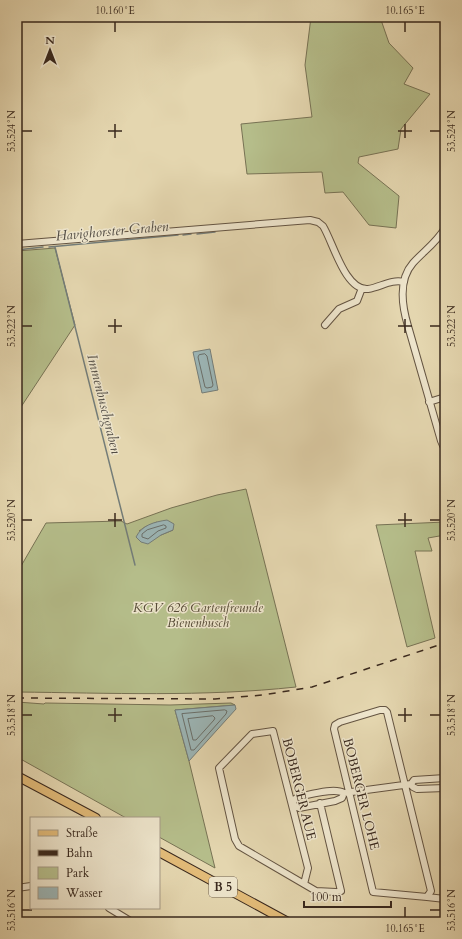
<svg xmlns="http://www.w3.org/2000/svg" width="462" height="939" viewBox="0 0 462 939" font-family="Cardo,serif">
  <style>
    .green { fill: #b5bd8a; stroke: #777254; fill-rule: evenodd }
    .water { fill: #9cb6b7; stroke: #747d79 }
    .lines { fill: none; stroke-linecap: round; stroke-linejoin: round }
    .shore { stroke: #6a6f6a; stroke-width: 1 }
    .stream { stroke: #747d79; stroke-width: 1.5 }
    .minor-casing { stroke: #645442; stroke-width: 8 }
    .major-casing { stroke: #39281d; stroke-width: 10 }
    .minor { stroke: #ede4cb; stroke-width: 6 }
    .major { stroke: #e2bb78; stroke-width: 8 }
    .rail { stroke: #39281d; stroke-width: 1.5; stroke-dasharray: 7 7; stroke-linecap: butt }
    .ticks { fill: none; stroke: #39281d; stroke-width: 1.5 }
    .labels { text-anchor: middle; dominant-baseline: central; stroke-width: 3; stroke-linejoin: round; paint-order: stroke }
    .shield { fill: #ede4cb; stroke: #6f6051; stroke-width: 1 }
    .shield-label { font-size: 12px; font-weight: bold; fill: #39281d }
    .park-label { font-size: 13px; font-style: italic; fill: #584d38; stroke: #ede4cb }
    .street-label { font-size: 13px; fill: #39281d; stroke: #ede4cb }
    .water-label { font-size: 14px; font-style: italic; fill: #524c44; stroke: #ede4cb }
    .neatline { fill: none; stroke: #39281d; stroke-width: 1.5 }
    .ticks-label { font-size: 10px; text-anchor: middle; fill: #39281d }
  </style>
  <rect width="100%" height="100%" fill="#e4d6af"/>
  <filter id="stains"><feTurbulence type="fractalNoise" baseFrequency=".005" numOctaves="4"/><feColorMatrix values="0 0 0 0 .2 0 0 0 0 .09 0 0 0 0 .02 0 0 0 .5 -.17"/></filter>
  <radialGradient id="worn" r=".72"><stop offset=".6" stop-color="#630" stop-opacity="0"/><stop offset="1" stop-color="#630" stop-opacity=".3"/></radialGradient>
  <path class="green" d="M 311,17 L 380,17 L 389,43 L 413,68 L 404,84 L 430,94 L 401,129 L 398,149 L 359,157 L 358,163 L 399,196 L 396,228 L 369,225 L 343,192 L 325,193 L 322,172 L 247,174 L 241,124 L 312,117 L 305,65 Z
    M 55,248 L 75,325 L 17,413 L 17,251 Z
    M 246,489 L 296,687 C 204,697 109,693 17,692 L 17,573 L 46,523 L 121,521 L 127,524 L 171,508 L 217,495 ZM 157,522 L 173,530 L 161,535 L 139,531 L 145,527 Z
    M 445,522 L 445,535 L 428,538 L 432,551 L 415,551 L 435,638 L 407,647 L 376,525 Z
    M 17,702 L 44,704 L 45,703 L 170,705 L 231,703 L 235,705 L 175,710 L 189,761 L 215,868 L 159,837 L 159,818 L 126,818 L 17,757 Z"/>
  <path class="water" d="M 210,349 L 218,390 L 202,393 L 193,352 Z
    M 167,520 L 174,524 L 173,530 L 161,535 L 148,544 L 141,542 L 136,537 C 142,525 154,522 167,520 Z
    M 235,705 L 236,709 L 189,761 L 175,710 Z"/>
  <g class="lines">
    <path class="shore" d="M 205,354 L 207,356 L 213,385 L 212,387 L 207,388 L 205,387 L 198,357 L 199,355 Z
      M 164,525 L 166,526 L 166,528 L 158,531 L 148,539 L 142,537 L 142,534 L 147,530 Z
      M 225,710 L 227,711 L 226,714 L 194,750 L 191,750 L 182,714 Z
      M 213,716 L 215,718 L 214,720 L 196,740 L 193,740 L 188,719 Z"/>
    <path class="stream" d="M 197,234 L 215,232
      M 183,235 L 191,234
      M 49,247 L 178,235
      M 55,247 L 135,565
      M 17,250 L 43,247"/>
    <g class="minor-casing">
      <path id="minor" d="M 445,228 C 437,242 424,251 413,263 C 398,280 402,306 408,326 L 441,441 L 445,450
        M 17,244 L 310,220 L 318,222 L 323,226 C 333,242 345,291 368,289 C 381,287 391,279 404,282
        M 325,325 L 339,309 L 357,301 L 362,288
        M 429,402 L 445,397
        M 380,710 L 385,710 L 387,712 L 431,891 L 427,897 L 373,892 L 334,729 L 335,725 L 340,722 Z
        M 273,731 L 308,868 L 304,884 L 239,846 L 235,839 L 219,768 L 252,734 Z
        M 411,784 L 413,787 L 417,789 L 445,788
        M 344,793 L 342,798 L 335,801 L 299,808 L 292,804 L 295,799 L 298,797 C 309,795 334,787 344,793 L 411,784 L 414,780 L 445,778
        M 320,803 L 341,891
        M 304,884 L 316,891 L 336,892
        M 17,888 L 31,886
        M 427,897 L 445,899
        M 109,908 L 132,922"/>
    </g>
    <g class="major-casing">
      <path id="major" d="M 17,776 L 96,818
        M 159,852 L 288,922"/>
    </g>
    <use href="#minor" class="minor"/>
    <use href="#major" class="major"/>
    <path class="rail" d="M 17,698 L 215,699 L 263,695 L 312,687 L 445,643"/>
  </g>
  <path class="ticks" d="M 115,22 L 115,32M 405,22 L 405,32M 115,124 L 115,138M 405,124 L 405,138M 22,131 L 32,131M 108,131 L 122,131M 398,131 L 412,131M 430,131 L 440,131M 115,319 L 115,333M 405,319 L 405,333M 22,326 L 32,326M 108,326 L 122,326M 398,326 L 412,326M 430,326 L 440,326M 115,513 L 115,527M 405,513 L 405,527M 22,520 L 32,520M 108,520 L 122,520M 398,520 L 412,520M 430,520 L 440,520M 115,708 L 115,722M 405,708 L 405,722M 22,715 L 32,715M 108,715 L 122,715M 398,715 L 412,715M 430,715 L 440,715M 405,907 L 405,917M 22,910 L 32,910M 430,910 L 440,910"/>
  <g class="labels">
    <rect class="shield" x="209" y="877" width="28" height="20" rx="3"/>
    <g class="shield-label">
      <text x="223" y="887">B 5</text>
    </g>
    <g class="park-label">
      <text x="198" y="608">KGV 626 Gartenfreunde<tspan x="198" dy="15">Bienenbusch</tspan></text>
    </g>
    <g class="street-label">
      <text transform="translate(299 789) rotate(76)">BOBERGER AUE</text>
      <text transform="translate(361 794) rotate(76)">BOBERGER LOHE</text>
    </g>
    <g class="water-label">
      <text transform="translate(112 231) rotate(-5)">Havighorster Graben</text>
      <text transform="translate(104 404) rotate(76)">Immenbuschgraben</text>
    </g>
  </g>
  <rect width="462" height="939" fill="none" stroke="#e4d6af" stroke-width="44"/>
  <rect x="30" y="817" width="130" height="92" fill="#ede4cb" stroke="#a59985"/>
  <rect x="38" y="830" width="20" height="6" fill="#e2bb78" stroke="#a59985"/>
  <text x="66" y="837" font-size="12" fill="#39281d">Straße</text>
  <rect x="38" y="850" width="20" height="6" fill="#39281d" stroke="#a59985"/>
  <text x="66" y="857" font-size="12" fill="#39281d">Bahn</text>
  <rect x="38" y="867" width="20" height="12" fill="#b5bd8a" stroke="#a59985"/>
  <text x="66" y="877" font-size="12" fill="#39281d">Park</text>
  <rect x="38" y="887" width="20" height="12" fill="#9cb6b7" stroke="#a59985"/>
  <text x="66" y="897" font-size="12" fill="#39281d">Wasser</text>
  <g transform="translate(50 50)" stroke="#ede4cb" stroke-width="3" paint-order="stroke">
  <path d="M0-3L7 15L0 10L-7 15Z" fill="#39281d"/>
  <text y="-6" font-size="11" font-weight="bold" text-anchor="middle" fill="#39281d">N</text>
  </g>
  <path d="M304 901v6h87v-6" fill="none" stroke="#39281d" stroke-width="2"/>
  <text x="310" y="901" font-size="12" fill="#39281d" stroke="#ede4cb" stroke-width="3" paint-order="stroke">100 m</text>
  <rect x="22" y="22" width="418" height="895" class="neatline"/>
  <g class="ticks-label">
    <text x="115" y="14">10.160°E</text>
    <text x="405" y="14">10.165°E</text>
    <text transform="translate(11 131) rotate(-90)" y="4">53.524°N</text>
    <text transform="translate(451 131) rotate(-90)" y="4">53.524°N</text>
    <text transform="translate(11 326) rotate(-90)" y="4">53.522°N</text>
    <text transform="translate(451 326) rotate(-90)" y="4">53.522°N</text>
    <text transform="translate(11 520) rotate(-90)" y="4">53.520°N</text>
    <text transform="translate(451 520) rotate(-90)" y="4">53.520°N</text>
    <text transform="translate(11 715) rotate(-90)" y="4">53.518°N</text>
    <text transform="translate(451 715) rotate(-90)" y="4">53.518°N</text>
    <text transform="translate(11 910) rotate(-90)" y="4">53.516°N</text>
    <text transform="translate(451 910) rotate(-90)" y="4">53.516°N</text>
    <text x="405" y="932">10.165°E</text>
  </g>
  <rect width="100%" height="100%" filter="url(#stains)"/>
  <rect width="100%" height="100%" fill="url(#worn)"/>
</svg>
